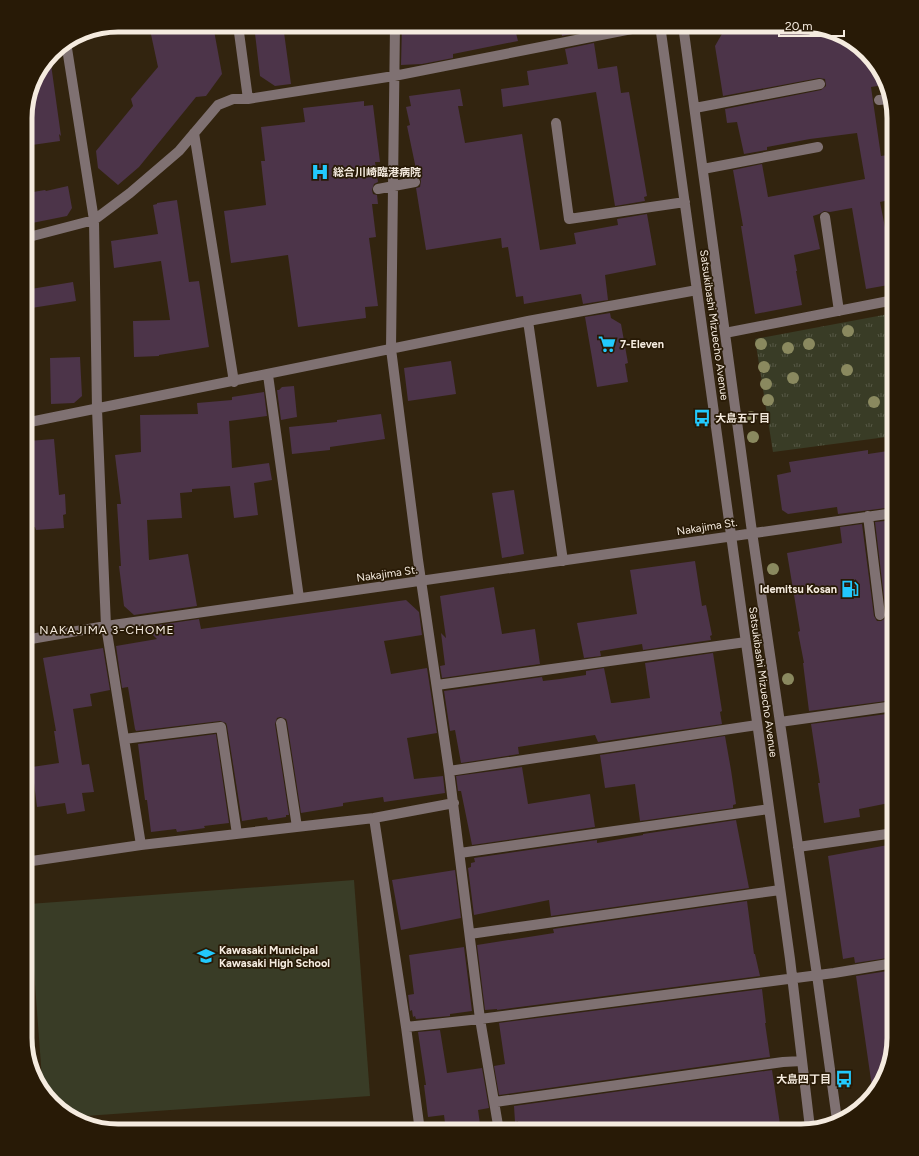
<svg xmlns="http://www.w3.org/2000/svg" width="919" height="1156" viewBox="0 0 919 1156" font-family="Figtree,'Noto Sans JP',sans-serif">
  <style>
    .grass { fill: url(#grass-tufts) }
    .pitch { fill: #393c26 }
    .building { fill: #4c3449 }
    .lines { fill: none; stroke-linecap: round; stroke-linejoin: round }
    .minor { stroke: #7f7172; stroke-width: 10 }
    .tree { fill: #8a895f }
    .labels { text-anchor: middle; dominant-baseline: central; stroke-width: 3.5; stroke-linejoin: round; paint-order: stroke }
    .poi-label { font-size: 11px; font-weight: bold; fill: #f5ebdf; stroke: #281a06; text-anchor: start }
    .street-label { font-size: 11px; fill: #f5ebdf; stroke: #281a06 }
    .neighbourhood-label { font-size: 12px; letter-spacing: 1px; fill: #f5ebdf; stroke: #281a06 }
    .rim { fill: none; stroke: #f5ebdf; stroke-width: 5 }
  </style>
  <defs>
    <pattern id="grass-tufts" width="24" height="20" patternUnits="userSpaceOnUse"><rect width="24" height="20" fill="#393c26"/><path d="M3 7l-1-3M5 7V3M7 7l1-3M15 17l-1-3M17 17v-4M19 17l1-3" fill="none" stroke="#565845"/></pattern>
  </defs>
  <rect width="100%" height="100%" fill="#32240f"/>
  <path class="grass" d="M 894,313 L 894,436 L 773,452 L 755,339 Z"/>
  <path class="pitch" d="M 354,880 L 370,1096 L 71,1117 L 43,1092 L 29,904 Z"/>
  <path class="building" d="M 149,25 L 213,25 L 222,74 L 206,96 L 196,97 L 139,167 L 118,185 L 98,168 L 96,151 L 133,106 L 131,99 L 158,67 Z
    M 254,25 L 283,25 L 291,84 L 275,86 L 260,76 Z
    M 402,25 L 514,25 L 518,41 L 453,54 L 453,58 L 422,64 L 401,65 Z
    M 560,25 L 592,25 L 592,30 L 562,36 Z
    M 775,25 L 807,25 L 846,37 L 878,66 L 884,85 L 871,87 L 881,156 L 894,154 L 894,199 L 880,202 L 894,273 L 894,284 L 866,289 L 852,208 L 830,212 L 824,211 L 819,214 L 813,216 L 820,249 L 794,255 L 797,271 L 796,271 L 802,305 L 755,314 L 741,226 L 743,226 L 733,170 L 762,164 L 768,197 L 865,179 L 857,133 L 810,139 L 767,147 L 767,150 L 744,154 L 737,122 L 727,123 L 725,109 L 821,90 L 826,86 L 825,79 L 819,78 L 723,96 L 715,46 L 723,32 Z
    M 594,43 L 598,69 L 617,66 L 621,93 L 629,92 L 647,196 L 644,197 L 645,201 L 615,206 L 596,92 L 503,107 L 501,89 L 529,85 L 527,71 L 568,64 L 565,49 Z
    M 50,57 L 61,136 L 59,134 L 60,141 L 25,146 L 25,111 L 34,77 Z
    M 460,89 L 463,106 L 458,106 L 465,143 L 522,134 L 540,250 L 576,244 L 574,233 L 618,225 L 617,219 L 647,214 L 656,265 L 605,275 L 608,300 L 583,304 L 581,294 L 524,304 L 523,296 L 516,297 L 508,247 L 502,248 L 501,238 L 426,250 L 416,188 L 420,187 L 421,181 L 420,178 L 414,176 L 413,169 L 416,169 L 407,126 L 410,125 L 406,107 L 411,106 L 409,96 Z
    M 364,101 L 364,106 L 373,105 L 380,162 L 375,162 L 378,182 L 374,184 L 372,190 L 373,194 L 377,195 L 378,204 L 372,204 L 376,237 L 369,238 L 378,306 L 365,307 L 366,318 L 298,327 L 288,255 L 231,263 L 224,211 L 266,205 L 261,161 L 265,161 L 261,127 L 305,122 L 303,108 Z
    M 68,186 L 72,208 L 67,216 L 32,223 L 27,193 L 45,190 L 46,191 Z
    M 177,200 L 189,282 L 199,281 L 209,347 L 159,355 L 159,356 L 134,357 L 133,321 L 170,320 L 161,261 L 114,268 L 111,241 L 158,234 L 153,205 L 157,204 L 157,203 Z
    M 73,282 L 76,301 L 25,309 L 25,290 Z
    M 610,313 L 611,318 L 621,324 L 628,363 L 625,364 L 628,382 L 597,387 L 585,317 Z
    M 80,357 L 82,396 L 74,403 L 51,404 L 50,358 Z
    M 451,361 L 456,394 L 408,401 L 404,368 Z
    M 294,386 L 297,417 L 281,420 L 277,390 L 279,390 L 282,387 Z
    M 264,392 L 267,416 L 229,421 L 232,468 L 269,463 L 272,480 L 254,483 L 258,515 L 234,518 L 230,486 L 192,489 L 192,492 L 180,493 L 182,518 L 147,520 L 149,560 L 188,554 L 197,606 L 134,615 L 124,606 L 119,566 L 121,566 L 117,504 L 121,504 L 115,455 L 141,452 L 140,415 L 198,414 L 197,403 L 232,400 L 232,397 Z
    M 381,414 L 385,439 L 330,447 L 330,450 L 292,454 L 289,427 L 337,422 L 337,420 Z
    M 54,439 L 59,495 L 65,494 L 66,514 L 63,515 L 64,528 L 36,530 L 35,527 L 25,528 L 25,447 L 29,446 L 28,441 Z
    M 868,450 L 868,454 L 888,451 L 890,462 L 894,461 L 894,507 L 838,514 L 837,507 L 788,514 L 782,510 L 777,475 L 791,472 L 789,462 Z
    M 514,490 L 524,554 L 502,558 L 492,493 Z
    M 894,520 L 894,535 L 892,535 L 894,569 L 894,700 L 809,711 L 803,663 L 804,663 L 798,632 L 800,631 L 787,553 L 842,543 L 840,527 L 862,524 L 874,616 L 877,621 L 881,621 L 886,618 L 886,614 L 875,522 Z
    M 695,561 L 702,606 L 706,605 L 712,635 L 710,636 L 711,640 L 643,650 L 642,644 L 600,651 L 601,656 L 584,658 L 577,623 L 637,614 L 630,570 Z
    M 494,587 L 502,634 L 535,629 L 540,664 L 442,678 L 440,666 L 445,665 L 441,633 L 446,638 L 440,596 Z
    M 406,600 L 419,612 L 422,635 L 384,641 L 391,674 L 427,668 L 437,733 L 407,738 L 414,779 L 443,776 L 445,793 L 384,802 L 383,797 L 343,803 L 343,806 L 301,813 L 287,722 L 286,719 L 280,717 L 277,718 L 275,724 L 289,815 L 286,815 L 286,817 L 268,820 L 267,817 L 242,821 L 227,726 L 226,723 L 220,721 L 136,731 L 135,729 L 128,687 L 122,688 L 116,646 L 157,639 L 145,627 L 199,619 L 201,629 Z
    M 103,648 L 110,690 L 90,694 L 92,706 L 73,709 L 82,765 L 89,764 L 94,792 L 82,793 L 85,811 L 67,814 L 65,803 L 37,807 L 32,767 L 59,763 L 54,731 L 56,731 L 43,658 Z
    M 713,653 L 722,711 L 720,712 L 722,724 L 598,742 L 595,735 L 518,747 L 519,754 L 461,763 L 455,730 L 450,731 L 444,691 L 542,677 L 543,681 L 560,679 L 586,675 L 586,671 L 604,668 L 611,703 L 613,703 L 650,698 L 645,663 Z
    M 894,713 L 894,802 L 859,809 L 860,817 L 824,823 L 818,783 L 820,783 L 811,724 Z
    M 216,734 L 229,823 L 204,826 L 205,828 L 177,832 L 176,829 L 151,832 L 147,800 L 145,800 L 138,744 Z
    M 725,736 L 731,770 L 736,804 L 733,805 L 733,808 L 640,821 L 635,784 L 605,788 L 600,755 Z
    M 522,767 L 528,804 L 590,794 L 595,827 L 472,845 L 461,791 L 458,791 L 456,776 Z
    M 736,820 L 749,888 L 551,916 L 549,900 L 474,915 L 468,868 L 471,867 L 471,863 L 475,862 L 474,858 L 597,840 L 597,843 L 643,835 L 643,834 Z
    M 888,845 L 889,850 L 894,849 L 894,957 L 855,963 L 854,957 L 843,959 L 828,856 Z
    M 455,870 L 461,918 L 401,930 L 392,880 Z
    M 747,901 L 754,954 L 755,954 L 760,976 L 497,1010 L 497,1009 L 485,1010 L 477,945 L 554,933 L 553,929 Z
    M 464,947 L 472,1011 L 450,1014 L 450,1016 L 416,1019 L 415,1016 L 413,1017 L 412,1010 L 410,1011 L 408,995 L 414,994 L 409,955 Z
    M 894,970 L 894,1039 L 882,1085 L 873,1094 L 856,976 Z
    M 762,989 L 766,1023 L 765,1023 L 770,1057 L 499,1095 L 494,1066 L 505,1064 L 499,1023 Z
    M 440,1030 L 447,1073 L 482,1068 L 489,1108 L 478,1110 L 481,1131 L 446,1131 L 444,1115 L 428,1117 L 424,1085 L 426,1085 L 418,1032 Z
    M 772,1070 L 781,1131 L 519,1131 L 518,1121 L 515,1122 L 514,1106 Z"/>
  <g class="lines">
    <path class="minor" d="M 238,25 L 248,99
      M 395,25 L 391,349 L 418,560 L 449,771 L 480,1019 L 499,1131
      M 660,25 L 790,959 L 810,1128
      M 683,25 L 752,532 L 817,975 L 837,1120
      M 66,42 L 94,220 L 97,409 L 106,626 L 141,845
      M 879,100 L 888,99
      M 695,108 L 820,84
      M 556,123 L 569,219 L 685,202
      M 194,133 L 234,382
      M 703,169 L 818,147
      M 378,189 L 415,182
      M 894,215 L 894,217
      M 825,217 L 839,311
      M 25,238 L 94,220 L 130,193 L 179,151 L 218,105 L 233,99 L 248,99 L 394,76 L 652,25
      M 528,321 L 563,561
      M 725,333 L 894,300
      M 268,375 L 299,598
      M 25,423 L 528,321 L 697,290
      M 868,516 L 880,615
      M 25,640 L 106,626 L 894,513
      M 437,685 L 746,642
      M 780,722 L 894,706
      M 281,723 L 297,827
      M 124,739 L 221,727 L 237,834
      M 449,771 L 757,725
      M 374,818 L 406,1027 L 420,1131
      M 798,847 L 894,833
      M 460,853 L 769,809
      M 25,862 L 141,845 L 374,818 L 454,803
      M 470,934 L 780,890
      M 406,1027 L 480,1019 L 834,973 L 894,963
      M 495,1102 L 783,1062 L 802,1061"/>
  </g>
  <g class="tree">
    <circle cx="848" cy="331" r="6"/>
    <circle cx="761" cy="344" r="6"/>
    <circle cx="809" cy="344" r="6"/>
    <circle cx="788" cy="348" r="6"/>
    <circle cx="764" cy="367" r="6"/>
    <circle cx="847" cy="370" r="6"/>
    <circle cx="793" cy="378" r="6"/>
    <circle cx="766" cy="384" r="6"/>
    <circle cx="768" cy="400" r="6"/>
    <circle cx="874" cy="402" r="6"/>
    <circle cx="751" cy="417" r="6"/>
    <circle cx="753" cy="437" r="6"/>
    <circle cx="773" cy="569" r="6"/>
    <circle cx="788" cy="679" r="6"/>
  </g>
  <defs>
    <g id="hospital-bare" transform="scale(1.38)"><path d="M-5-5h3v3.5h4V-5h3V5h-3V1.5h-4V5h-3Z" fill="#22c9fd" stroke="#281a06" stroke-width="2.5" paint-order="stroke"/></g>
    <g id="supermarket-bare" transform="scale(1.38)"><path d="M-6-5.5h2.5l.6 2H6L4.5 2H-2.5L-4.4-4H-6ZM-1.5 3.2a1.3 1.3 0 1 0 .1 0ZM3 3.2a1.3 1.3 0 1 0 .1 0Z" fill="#22c9fd" stroke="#281a06" stroke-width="2.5" paint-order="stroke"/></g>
    <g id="bus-bare" transform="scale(1.38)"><path d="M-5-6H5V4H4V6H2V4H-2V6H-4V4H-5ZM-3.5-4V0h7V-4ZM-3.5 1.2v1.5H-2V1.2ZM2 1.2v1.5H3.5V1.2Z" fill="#22c9fd" stroke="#281a06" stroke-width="2.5" paint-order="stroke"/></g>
    <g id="fuel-bare" transform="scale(1.38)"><path d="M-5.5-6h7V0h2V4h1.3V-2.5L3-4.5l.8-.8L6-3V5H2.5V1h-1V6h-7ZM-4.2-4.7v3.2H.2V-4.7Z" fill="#22c9fd" stroke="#281a06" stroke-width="2.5" paint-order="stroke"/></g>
    <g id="school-bare" transform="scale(1.38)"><path d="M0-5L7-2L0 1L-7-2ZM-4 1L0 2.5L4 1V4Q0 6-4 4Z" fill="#22c9fd" stroke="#281a06" stroke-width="2.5" paint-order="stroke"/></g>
  </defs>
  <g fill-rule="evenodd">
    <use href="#hospital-bare" x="320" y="172"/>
    <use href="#supermarket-bare" x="607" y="344"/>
    <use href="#bus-bare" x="702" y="418"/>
    <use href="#fuel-bare" x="850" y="589"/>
    <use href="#school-bare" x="206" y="956"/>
    <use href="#bus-bare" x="844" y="1079"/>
  </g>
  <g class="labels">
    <g class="poi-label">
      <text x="333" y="172">総合川崎臨港病院</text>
      <text x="620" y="344">7-Eleven</text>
      <text x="715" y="418">大島五丁目</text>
      <text x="837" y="589" text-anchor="end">Idemitsu Kosan</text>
      <text x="219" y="950">Kawasaki Municipal<tspan x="219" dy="13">Kawasaki High School</tspan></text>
      <text x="831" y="1079" text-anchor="end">大島四丁目</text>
    </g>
    <g class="street-label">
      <text transform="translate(714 325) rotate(82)">Satsukibashi Mizuecho Avenue</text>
      <text transform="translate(707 527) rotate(-9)">Nakajima St.</text>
      <text transform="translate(387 574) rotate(-8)">Nakajima St.</text>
      <text transform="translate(763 682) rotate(82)">Satsukibashi Mizuecho Avenue</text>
    </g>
    <g class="neighbourhood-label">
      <text x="107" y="630">NAKAJIMA 3-CHOME</text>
    </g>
  </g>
  <path d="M0 0H919V1156H0ZM118 32H801A86 86 0 0 1 887 118V1038A86 86 0 0 1 801 1124H118A86 86 0 0 1 32 1038V118A86 86 0 0 1 118 32Z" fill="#281a06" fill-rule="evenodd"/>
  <path class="rim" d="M118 32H801A86 86 0 0 1 887 118V1038A86 86 0 0 1 801 1124H118A86 86 0 0 1 32 1038V118A86 86 0 0 1 118 32Z"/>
  <path d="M779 30v6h65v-6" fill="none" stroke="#f5ebdf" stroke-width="2"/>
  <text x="785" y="30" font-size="12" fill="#f5ebdf" stroke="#281a06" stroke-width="3" paint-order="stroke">20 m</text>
</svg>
